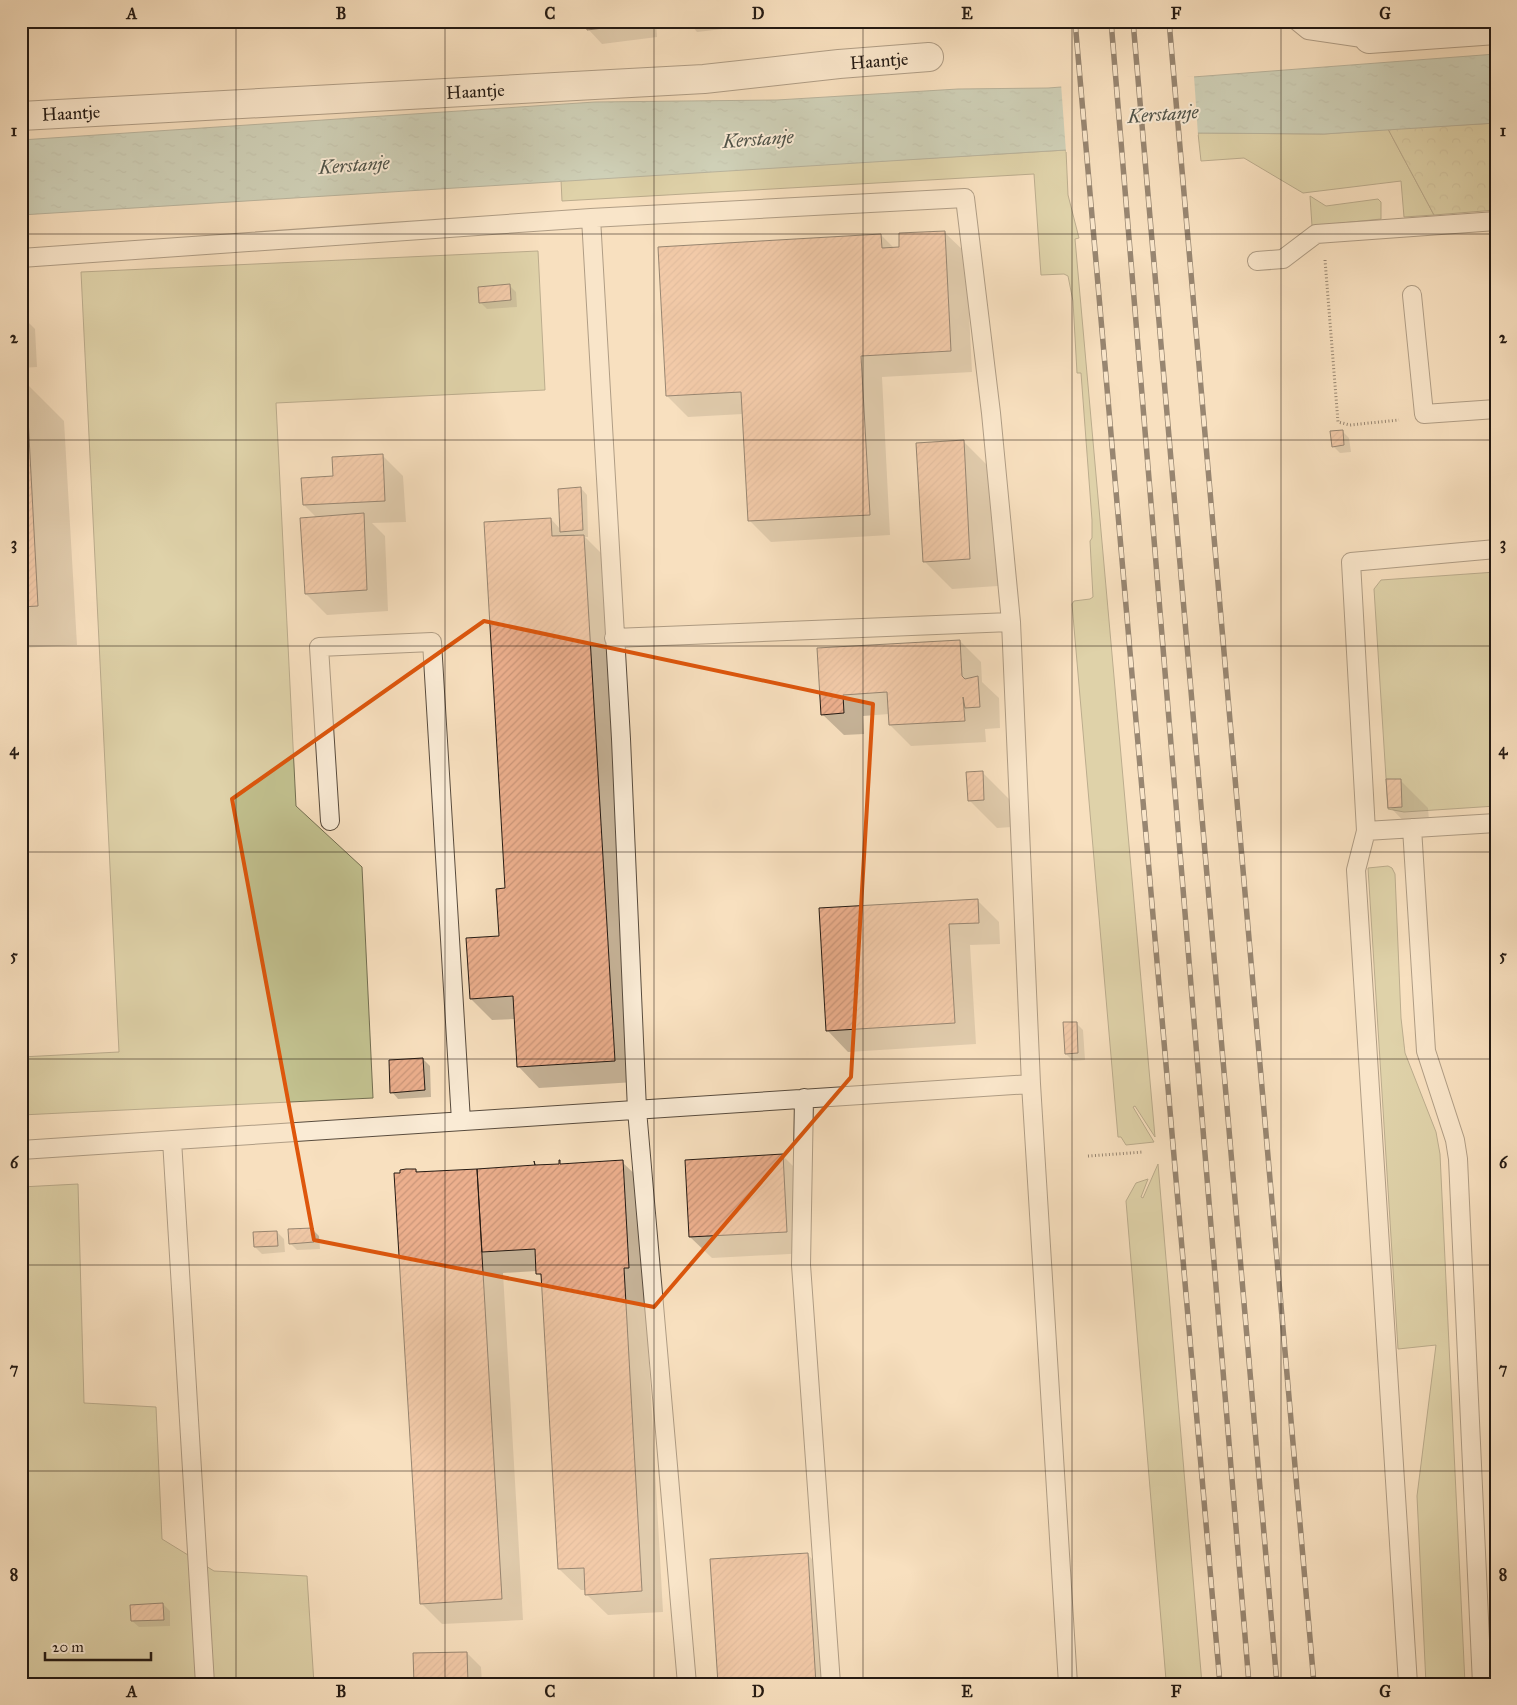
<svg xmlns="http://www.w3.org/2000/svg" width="1517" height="1705" viewBox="0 0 1517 1705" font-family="'IM FELL Great Primer',serif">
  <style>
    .green { fill: #c2c18f; stroke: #736e51 }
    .forest { fill: url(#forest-crowns); stroke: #736e51 }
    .water { fill: url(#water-ripples); stroke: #6d7c70 }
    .pier { fill: #f8e0bf }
    .shadow { fill: #0003 }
    .building { fill: url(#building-hatch); stroke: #241a13 }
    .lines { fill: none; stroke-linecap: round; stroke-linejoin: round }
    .lane-casing { stroke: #594c3e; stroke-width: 20 }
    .street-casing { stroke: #594c3e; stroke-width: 30 }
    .path { stroke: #241a13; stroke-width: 3; stroke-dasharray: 1 2.5; stroke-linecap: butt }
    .lane { stroke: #faebd5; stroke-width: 18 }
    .street { stroke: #faebd5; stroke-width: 28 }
    .rail-casing { stroke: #241a13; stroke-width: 5.5 }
    .rail { stroke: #faebd5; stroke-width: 4; stroke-dasharray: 11; stroke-linecap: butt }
    .marked { fill: none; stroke: #de560c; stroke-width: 4; stroke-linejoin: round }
    .grid { fill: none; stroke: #241a13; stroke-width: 1; stroke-opacity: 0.55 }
    .labels { text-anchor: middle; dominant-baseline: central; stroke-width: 4; stroke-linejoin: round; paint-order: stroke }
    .street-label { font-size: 18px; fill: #241a13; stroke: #faebd5 }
    .water-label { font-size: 19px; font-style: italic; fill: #4f5349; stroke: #faebd5 }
    .neatline { fill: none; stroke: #241a13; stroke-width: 2 }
    .grid-label { font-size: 16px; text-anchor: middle; font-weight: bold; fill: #241a13 }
  </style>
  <defs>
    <pattern id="forest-crowns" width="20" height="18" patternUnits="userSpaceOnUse" patternTransform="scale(1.25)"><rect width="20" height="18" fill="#c2c18f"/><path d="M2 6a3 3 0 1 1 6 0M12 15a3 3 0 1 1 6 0" fill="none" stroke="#a7a57a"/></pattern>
    <pattern id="water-ripples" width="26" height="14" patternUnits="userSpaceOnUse" patternTransform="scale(1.25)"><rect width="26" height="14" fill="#9ebdae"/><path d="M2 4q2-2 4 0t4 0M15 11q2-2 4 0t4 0" fill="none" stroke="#88a295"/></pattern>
    <pattern id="building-hatch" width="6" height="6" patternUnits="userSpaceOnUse" patternTransform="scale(1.25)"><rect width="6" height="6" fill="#ecaf8d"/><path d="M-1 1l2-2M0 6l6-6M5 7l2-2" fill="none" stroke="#ca9679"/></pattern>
  </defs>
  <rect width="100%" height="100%" fill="#f8e0bf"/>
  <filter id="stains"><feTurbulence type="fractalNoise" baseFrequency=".004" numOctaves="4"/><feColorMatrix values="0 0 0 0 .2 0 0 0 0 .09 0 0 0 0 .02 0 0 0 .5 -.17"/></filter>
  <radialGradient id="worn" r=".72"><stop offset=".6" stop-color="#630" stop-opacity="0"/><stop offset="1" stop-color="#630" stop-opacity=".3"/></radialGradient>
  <path class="green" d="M 1388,129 L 1434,215 L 1404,217 L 1401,181 L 1303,193 L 1244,158 L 1201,161 L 1198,133 L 1324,134 Z
    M 1066,150 L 1068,195 L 1079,238 L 1075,239 L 1155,1137 L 1135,1106 L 1133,1107 L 1154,1142 L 1126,1145 L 1121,1137 L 1118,1137 L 1072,604 L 1074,601 L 1090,599 L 1093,597 L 1090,541 L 1092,538 L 1092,520 L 1081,373 L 1077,373 L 1073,301 L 1068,276 L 1064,274 L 1041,275 L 1034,174 L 562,201 L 561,180 Z
    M 1310,196 L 1326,206 L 1378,199 L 1381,202 L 1381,219 L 1312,226 Z
    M 538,251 L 545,390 L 276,403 L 296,806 L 362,867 L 373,1098 L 21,1115 L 21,1057 L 119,1052 L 81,272 Z
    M 1496,572 L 1496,806 L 1404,812 L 1388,809 L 1374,589 L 1381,580 Z
    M 1388,866 L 1392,868 L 1395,874 L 1401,1018 L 1405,1053 L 1436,1132 L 1440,1154 L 1465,1684 L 1426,1684 L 1417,1496 L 1436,1345 L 1398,1349 L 1368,868 Z
    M 1158,1164 L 1198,1637 L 1202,1684 L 1166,1684 L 1166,1680 L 1126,1201 L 1136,1183 L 1148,1179 L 1141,1197 L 1143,1198 Z
    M 78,1184 L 84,1403 L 156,1407 L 162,1539 L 214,1571 L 307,1576 L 314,1684 L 21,1684 L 21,1187 Z"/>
  <path class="forest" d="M 1496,123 L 1496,210 L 1434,215 L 1388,129 Z"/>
  <path class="water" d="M 1496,54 L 1496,123 L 1324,134 L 1198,133 L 1151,141 L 1066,150 L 21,215 L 21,140 L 595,102 L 777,100 L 958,89 L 1048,88 Z"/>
  <path class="pier" d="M 1194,76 L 1198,135 L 1151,144 L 1066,152 L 1061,84 Z"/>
  <path class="shadow" d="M 65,21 L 85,21 L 86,23 L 69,25 Z
    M 587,21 L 656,21 L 657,37 L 602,44 L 588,29 Z
    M 670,21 L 730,21 L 731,28 L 697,32 L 692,26 L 677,28 Z
    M 944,232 L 966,253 L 972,372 L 882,377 L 890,535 L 771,542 L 749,520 L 743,414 L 688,417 L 667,396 L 881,235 L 894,248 L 901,248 Z
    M 510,286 L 516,292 L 517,307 L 487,309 L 480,302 Z
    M 21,315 L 35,329 L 37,367 L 21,368 Z
    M 21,382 L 25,382 L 64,421 L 77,645 L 21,648 Z
    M 1342,431 L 1349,438 L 1351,452 L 1340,453 L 1333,446 Z
    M 963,441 L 991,469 L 998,586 L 952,589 L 924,561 Z
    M 382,455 L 403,476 L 406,522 L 372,523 L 385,536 L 388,611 L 327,615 L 306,594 L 317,518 L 304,505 L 334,478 Z
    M 581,488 L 587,495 L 588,537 L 585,537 L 605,557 L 635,1082 L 539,1088 L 518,1066 L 515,1019 L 492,1020 L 471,999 L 500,937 L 551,519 L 561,530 Z
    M 960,641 L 981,662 L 982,682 L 999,698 L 1000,728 L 985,729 L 986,742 L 911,746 L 890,725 L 889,714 L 863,716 L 864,734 L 844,735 L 822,714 L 819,649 Z
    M 982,772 L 1010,800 L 1012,827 L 997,828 L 969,800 Z
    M 1400,780 L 1428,808 L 1430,834 L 1417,835 L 1390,807 Z
    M 977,900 L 999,922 L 1000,944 L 970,945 L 976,1044 L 848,1052 L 827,1030 L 820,910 Z
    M 1076,1023 L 1083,1030 L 1085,1060 L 1073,1061 L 1066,1054 Z
    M 423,1059 L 430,1066 L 431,1097 L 398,1099 L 392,1092 Z
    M 783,1156 L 804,1177 L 808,1253 L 712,1258 L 690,1237 L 686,1161 Z
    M 622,1162 L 644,1183 L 645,1289 L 663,1612 L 608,1615 L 586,1594 L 586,1590 L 581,1590 L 559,1569 L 542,1278 L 537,1271 L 503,1273 L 523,1620 L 442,1624 L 421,1603 L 416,1170 L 419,1173 Z
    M 312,1229 L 319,1236 L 320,1249 L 297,1250 L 290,1243 Z
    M 277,1232 L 284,1239 L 285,1252 L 262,1254 L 255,1247 Z
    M 808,1555 L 829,1576 L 835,1684 L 719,1684 Z
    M 163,1604 L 170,1611 L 170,1626 L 139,1627 L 132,1621 Z
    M 467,1653 L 481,1667 L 482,1684 L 416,1684 Z"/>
  <path class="building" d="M 586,21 L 643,21 L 644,23 L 587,30 Z
    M 945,231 L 951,351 L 861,356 L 870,515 L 748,521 L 741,392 L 666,396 L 658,247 L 881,234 L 882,248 L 899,247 L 899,233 Z
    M 510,284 L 511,300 L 479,303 L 478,287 Z
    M 21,313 L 24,353 L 21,353 Z
    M 26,380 L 38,606 L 21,607 L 21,381 Z
    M 1343,430 L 1344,445 L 1332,447 L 1330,431 Z
    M 964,440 L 970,559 L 923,562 L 916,443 Z
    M 383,454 L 385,501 L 303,505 L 301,478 L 333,476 L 332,457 Z
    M 581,487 L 583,530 L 560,532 L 558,489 Z
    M 364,513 L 367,590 L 305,594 L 300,518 Z
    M 551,518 L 552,536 L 584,535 L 615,1061 L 517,1067 L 513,996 L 470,999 L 466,938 L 499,936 L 496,889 L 505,888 L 484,522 Z
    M 960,640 L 962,676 L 965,679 L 978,676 L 980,707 L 965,708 L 963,697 L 965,721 L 889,725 L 887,692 L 843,695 L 844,713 L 821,715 L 817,648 Z
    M 983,771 L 984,800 L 968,801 L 966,772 Z
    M 1386,779 L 1401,779 L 1402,807 L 1388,808 Z
    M 978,899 L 979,923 L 949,924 L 955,1023 L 826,1031 L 819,908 Z
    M 1063,1022 L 1077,1022 L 1078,1053 L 1065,1054 Z
    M 423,1058 L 425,1090 L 390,1093 L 389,1060 Z
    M 783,1154 L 787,1232 L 689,1237 L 685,1160 Z
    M 559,1160 L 560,1160 L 560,1164 L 623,1160 L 629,1268 L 624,1268 L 642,1591 L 585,1595 L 584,1568 L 558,1569 L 541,1274 L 536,1274 L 535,1249 L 482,1252 L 477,1169 L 535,1165 L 534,1161 L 535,1165 L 559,1164 Z
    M 406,1169 L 416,1169 L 416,1172 L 477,1169 L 502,1599 L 420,1604 L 394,1173 L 400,1173 L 400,1170 Z
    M 313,1228 L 314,1242 L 289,1244 L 288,1229 Z
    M 277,1231 L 278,1246 L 254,1247 L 253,1232 Z
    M 808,1553 L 816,1684 L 718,1684 L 710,1559 Z
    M 163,1603 L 164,1620 L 131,1621 L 130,1605 Z
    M 467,1652 L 468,1683 L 414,1684 L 413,1653 Z"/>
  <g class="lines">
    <g class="lane-casing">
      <path id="lane" d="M 1297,21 L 1308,30 L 1369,39
        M 591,218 L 621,739 L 637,1110 L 687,1684
        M 21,258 L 591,218 L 965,198 L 991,413 L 1011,622 L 1031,1084 L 1068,1684
        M 1257,261 L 1283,259 L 1316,234 L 1496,221
        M 1412,295 L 1424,414 L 1496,409
        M 1496,549 L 1351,562 L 1366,831 L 1496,823
        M 614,638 L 1011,622
        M 330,821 L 319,647 L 432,642 L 461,1121
        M 1412,828 L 1426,1051 L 1455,1140 L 1458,1159 L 1482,1684
        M 1366,831 L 1356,870 L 1408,1684
        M 804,1098 L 801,1265 L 831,1684
        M 172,1140 L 205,1684
        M 21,1150 L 1031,1084"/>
    </g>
    <g class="street-casing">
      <g id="street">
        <path d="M 1369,39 L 1496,30"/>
        <path id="s1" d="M 21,116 L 704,79 L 839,64 L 929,57"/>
      </g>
    </g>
    <path class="path" d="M 1325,260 L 1338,422 L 1350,425 L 1399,420
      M 1088,1156 L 1143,1152"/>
    <use href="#lane" class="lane"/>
    <use href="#street" class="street"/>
    <g class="rail-casing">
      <path id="rail" d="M 1075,21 L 1220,1684
        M 1111,21 L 1249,1684
        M 1133,21 L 1277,1684
        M 1169,21 L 1314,1684"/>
    </g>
    <use href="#rail" class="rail"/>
  </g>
  <path d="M0 0H1517V1705H0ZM 484,621 L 873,704 L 851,1077 L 654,1307 L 314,1240 L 232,799 Z" fill="#f8e0bf" fill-opacity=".55" fill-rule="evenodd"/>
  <path class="marked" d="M 484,621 L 873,704 L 851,1077 L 654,1307 L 314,1240 L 232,799 Z"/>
  <path class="grid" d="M 236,21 L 236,1684M 445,21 L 445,1684M 654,21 L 654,1684M 863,21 L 863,1684M 1072,21 L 1072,1684M 1281,21 L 1281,1684M 21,234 L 1496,234M 21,440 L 1496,440M 21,646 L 1496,646M 21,852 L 1496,852M 21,1059 L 1496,1059M 21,1265 L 1496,1265M 21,1471 L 1496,1471"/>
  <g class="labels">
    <g class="street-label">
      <text stroke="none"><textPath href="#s1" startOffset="860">Haantje</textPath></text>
      <text stroke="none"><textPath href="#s1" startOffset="455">Haantje</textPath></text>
      <text stroke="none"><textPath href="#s1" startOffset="50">Haantje</textPath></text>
    </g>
    <g class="water-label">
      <text transform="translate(1163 114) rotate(-4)">Kerstanje</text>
      <text transform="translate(758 139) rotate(-4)">Kerstanje</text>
      <text transform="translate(354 165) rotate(-4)">Kerstanje</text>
    </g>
  </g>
  <rect width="1517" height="1705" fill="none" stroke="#f8e0bf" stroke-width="55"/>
  <path d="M45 1652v8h106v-8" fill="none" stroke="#241a13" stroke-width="2.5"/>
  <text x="52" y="1652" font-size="15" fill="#241a13" stroke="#faebd5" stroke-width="4" paint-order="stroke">20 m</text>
  <rect x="28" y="28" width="1462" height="1650" class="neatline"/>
  <g class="grid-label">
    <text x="132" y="19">A</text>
    <text x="341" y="19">B</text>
    <text x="550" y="19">C</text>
    <text x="758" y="19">D</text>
    <text x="967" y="19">E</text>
    <text x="1176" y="19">F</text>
    <text x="1385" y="19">G</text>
    <text x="14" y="136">1</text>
    <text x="1503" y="136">1</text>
    <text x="14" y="343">2</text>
    <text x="1503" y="343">2</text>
    <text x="14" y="549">3</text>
    <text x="1503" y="549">3</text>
    <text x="14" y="755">4</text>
    <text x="1503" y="755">4</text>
    <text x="14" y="961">5</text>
    <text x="1503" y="961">5</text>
    <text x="14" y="1168">6</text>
    <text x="1503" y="1168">6</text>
    <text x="14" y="1374">7</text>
    <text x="1503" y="1374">7</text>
    <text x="14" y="1580">8</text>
    <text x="1503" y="1580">8</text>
    <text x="132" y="1697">A</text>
    <text x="341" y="1697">B</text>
    <text x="550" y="1697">C</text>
    <text x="758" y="1697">D</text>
    <text x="967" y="1697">E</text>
    <text x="1176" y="1697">F</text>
    <text x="1385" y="1697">G</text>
  </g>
  <rect width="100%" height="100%" filter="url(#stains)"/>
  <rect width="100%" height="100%" fill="url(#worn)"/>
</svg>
